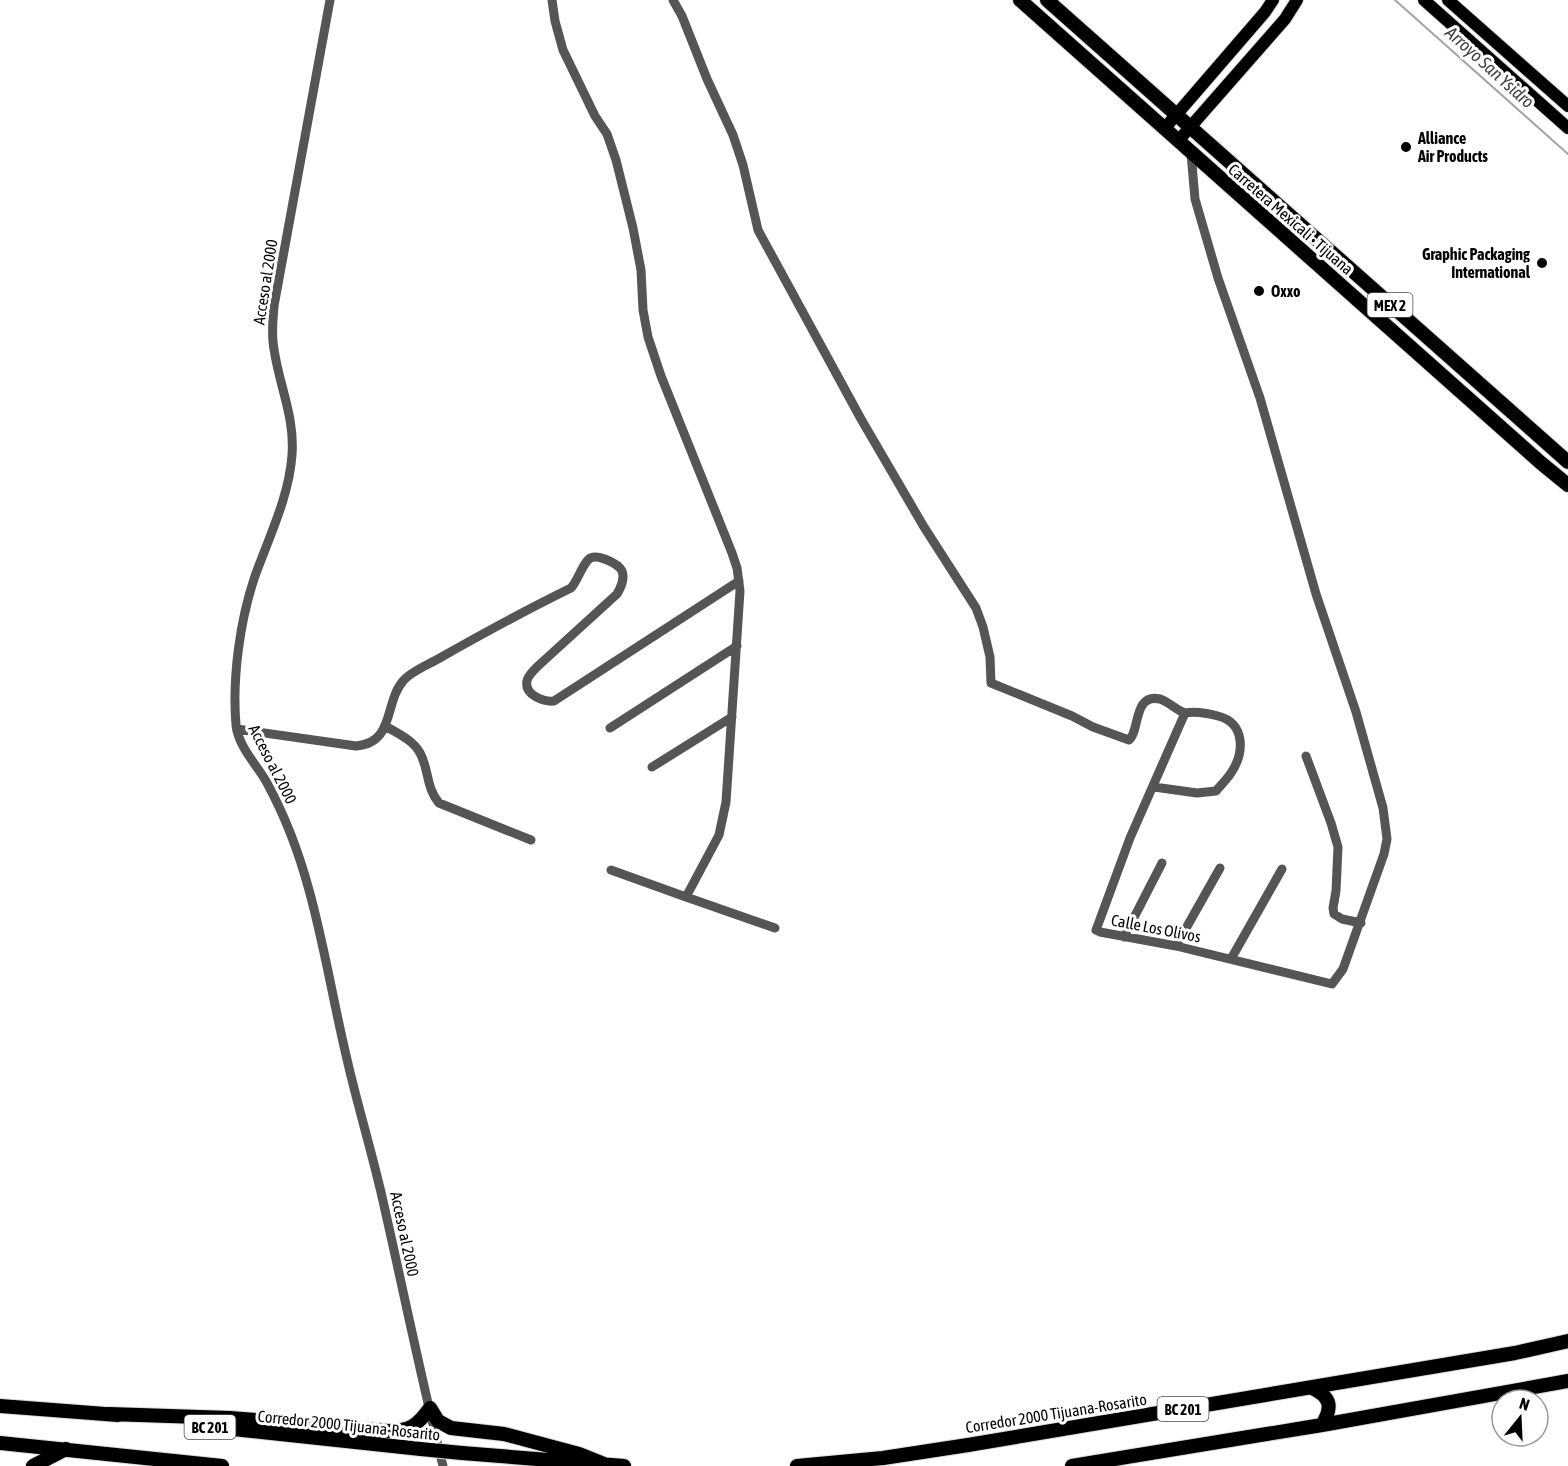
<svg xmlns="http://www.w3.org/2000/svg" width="1568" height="1466" viewBox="0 0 1568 1466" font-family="'Asap Condensed',sans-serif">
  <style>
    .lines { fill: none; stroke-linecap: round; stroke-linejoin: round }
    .stream { stroke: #a3a3a3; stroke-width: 2 }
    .major-casing { stroke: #dbdbdb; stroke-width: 14 }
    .highway-casing { stroke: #dbdbdb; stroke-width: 16 }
    .minor { stroke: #555; stroke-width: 9 }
    .major { stroke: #000; stroke-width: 12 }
    .highway { stroke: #000; stroke-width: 14 }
    .highway-bridge-casing { stroke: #dbdbdb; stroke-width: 16; stroke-linecap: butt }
    .highway-bridge { stroke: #000; stroke-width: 14 }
    .poi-dot { fill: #000; stroke: #fff; stroke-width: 2 }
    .labels { text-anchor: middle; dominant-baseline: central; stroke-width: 6; stroke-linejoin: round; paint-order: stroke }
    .shield { fill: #fff; stroke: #4c4c4c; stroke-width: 1.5 }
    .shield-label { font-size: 15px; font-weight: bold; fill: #000 }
    .poi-label { font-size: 16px; font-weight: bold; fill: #000; stroke: #fff; text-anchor: start }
    .street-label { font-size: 16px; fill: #000; stroke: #fff }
    .water-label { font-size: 18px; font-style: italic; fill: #444; stroke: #fff }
  </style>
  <rect width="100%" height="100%" fill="#fff"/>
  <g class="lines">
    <path class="stream" d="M 1395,0 L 1568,154"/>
    <g class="major-casing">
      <path id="major" d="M 1424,0 L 1568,128
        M 1448,0 L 1568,106
        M 1164,129 L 1265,12 L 1273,0
        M 1178,141 L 1285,19 L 1297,0"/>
    </g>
    <g class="highway-casing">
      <path id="highway" d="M 1020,0 L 1541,463 L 1568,485
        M 1047,0 L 1568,462
        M 1312,1388 C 1331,1397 1333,1407 1322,1425
        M 0,1406 L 118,1415
        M 109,1414 L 230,1418 L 388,1431 C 410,1431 417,1426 430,1408 L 438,1421 L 451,1428 L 504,1434 L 579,1454 L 604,1464
        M 196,1425 L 421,1449
        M 0,1443 L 222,1466
        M 462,1453 L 624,1466
        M 33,1466 L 66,1449
        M 797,1466 L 883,1458 L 968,1445 L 1515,1353 L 1568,1341
        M 1072,1466 L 1322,1425 L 1568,1381"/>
    </g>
    <path class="minor" d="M 330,0 L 274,306 C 273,321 271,334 274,349 C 279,385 295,417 292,455 C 289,497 269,537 255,576 C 240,620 232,678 236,725 C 238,746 257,765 267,783 C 285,816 299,853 309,890 C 324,944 333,1000 346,1055 C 357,1104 372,1152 383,1201 C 403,1289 421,1378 443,1466
      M 552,0 L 555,21 L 563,50 L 595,116 L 607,134 L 616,160 L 633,228 L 641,270 L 643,310 L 648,337 L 661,376 L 732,553 L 737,568 L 740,591 L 726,802 L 719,835 L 686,897 L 611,870
      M 673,0 L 682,16 L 707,79 L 733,135 L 743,165 L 758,230 L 861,419 L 924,527 L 976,608 L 983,627 L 990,657 L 991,683 L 1072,716 L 1093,727 L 1129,740 C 1140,731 1133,693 1160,699 C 1169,702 1176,710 1185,713
      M 1185,713 L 1130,838 L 1096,930 L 1100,932 L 1176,946 L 1332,984 L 1343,969 L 1384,854 L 1387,839 L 1383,808 L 1356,712 L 1316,594 L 1260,398 L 1218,278 L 1195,199 L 1191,153
      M 385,726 C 397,733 413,740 420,753 C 429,769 426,788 439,803 L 531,840
      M 610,728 L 737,646
      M 237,729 L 356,746 C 395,743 384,703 403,681 C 410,672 427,665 438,659 C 482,634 526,610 571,588 C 578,580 582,565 589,559 C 596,553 618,563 622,571 C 625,579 621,587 617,594 L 538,666 C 534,670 528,675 527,681 C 524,695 544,702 554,701 L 739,581
      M 1306,756 L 1331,823 L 1338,847 L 1336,891 L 1333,908 L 1334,914 L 1342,919 L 1361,923
      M 652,767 L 732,717
      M 1154,787 L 1197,793 L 1216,791 C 1221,785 1227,779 1231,773 C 1245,752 1245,723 1218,716 C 1207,713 1196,711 1185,713
      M 686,897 L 775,928
      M 1124,937 L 1162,863
      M 1176,946 L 1220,868
      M 1231,959 L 1282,869"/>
    <use href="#major" class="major"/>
    <use href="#highway" class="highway"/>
    <g class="highway-bridge-casing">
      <path id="highway-bridge" d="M 421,1449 L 462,1453"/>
    </g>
    <use href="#highway-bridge" class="highway-bridge"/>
  </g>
  <g class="poi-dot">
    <circle cx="1406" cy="147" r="6"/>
    <circle cx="1542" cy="263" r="6"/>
    <circle cx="1259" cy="291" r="6"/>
  </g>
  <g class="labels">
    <g class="shield">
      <rect x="1367.5" y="293" width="45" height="24" rx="4.5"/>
      <rect x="1157.5" y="1397" width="51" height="24" rx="4.5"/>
      <rect x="184.5" y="1415" width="51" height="24" rx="4.5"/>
    </g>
    <g class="shield-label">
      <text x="1390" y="305">MEX 2</text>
      <text x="1183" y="1409">BC 201</text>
      <text x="210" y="1427">BC 201</text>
    </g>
    <g class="poi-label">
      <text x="1418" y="138">Alliance<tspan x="1418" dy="18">Air Products</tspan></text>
      <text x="1530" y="254" text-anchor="end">Graphic Packaging<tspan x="1530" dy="18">International</tspan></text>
      <text x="1271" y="291">Oxxo</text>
    </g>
    <g class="street-label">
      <text transform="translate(1291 219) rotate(41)">Carretera Mexicali - Tijuana</text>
      <text transform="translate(265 282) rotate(-81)">Acceso al 2000</text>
      <text transform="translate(273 764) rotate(63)">Acceso al 2000</text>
      <text transform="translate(1156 928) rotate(11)">Calle Los Olivos</text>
      <text transform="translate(405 1234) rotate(78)">Acceso al 2000</text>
      <text transform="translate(1056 1413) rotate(-9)">Corredor 2000 Tijuana-Rosarito</text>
      <text transform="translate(349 1425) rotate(6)">Corredor 2000 Tijuana-Rosarito</text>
    </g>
    <g class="water-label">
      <text transform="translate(1490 67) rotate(42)">Arroyo San Ysidro</text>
    </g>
  </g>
  <g transform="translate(1520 1418) rotate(18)"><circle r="28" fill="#ffffff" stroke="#999999" stroke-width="1.5"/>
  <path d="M0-4.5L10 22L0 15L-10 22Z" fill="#000000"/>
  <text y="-9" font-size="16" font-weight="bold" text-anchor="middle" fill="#000000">N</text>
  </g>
</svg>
